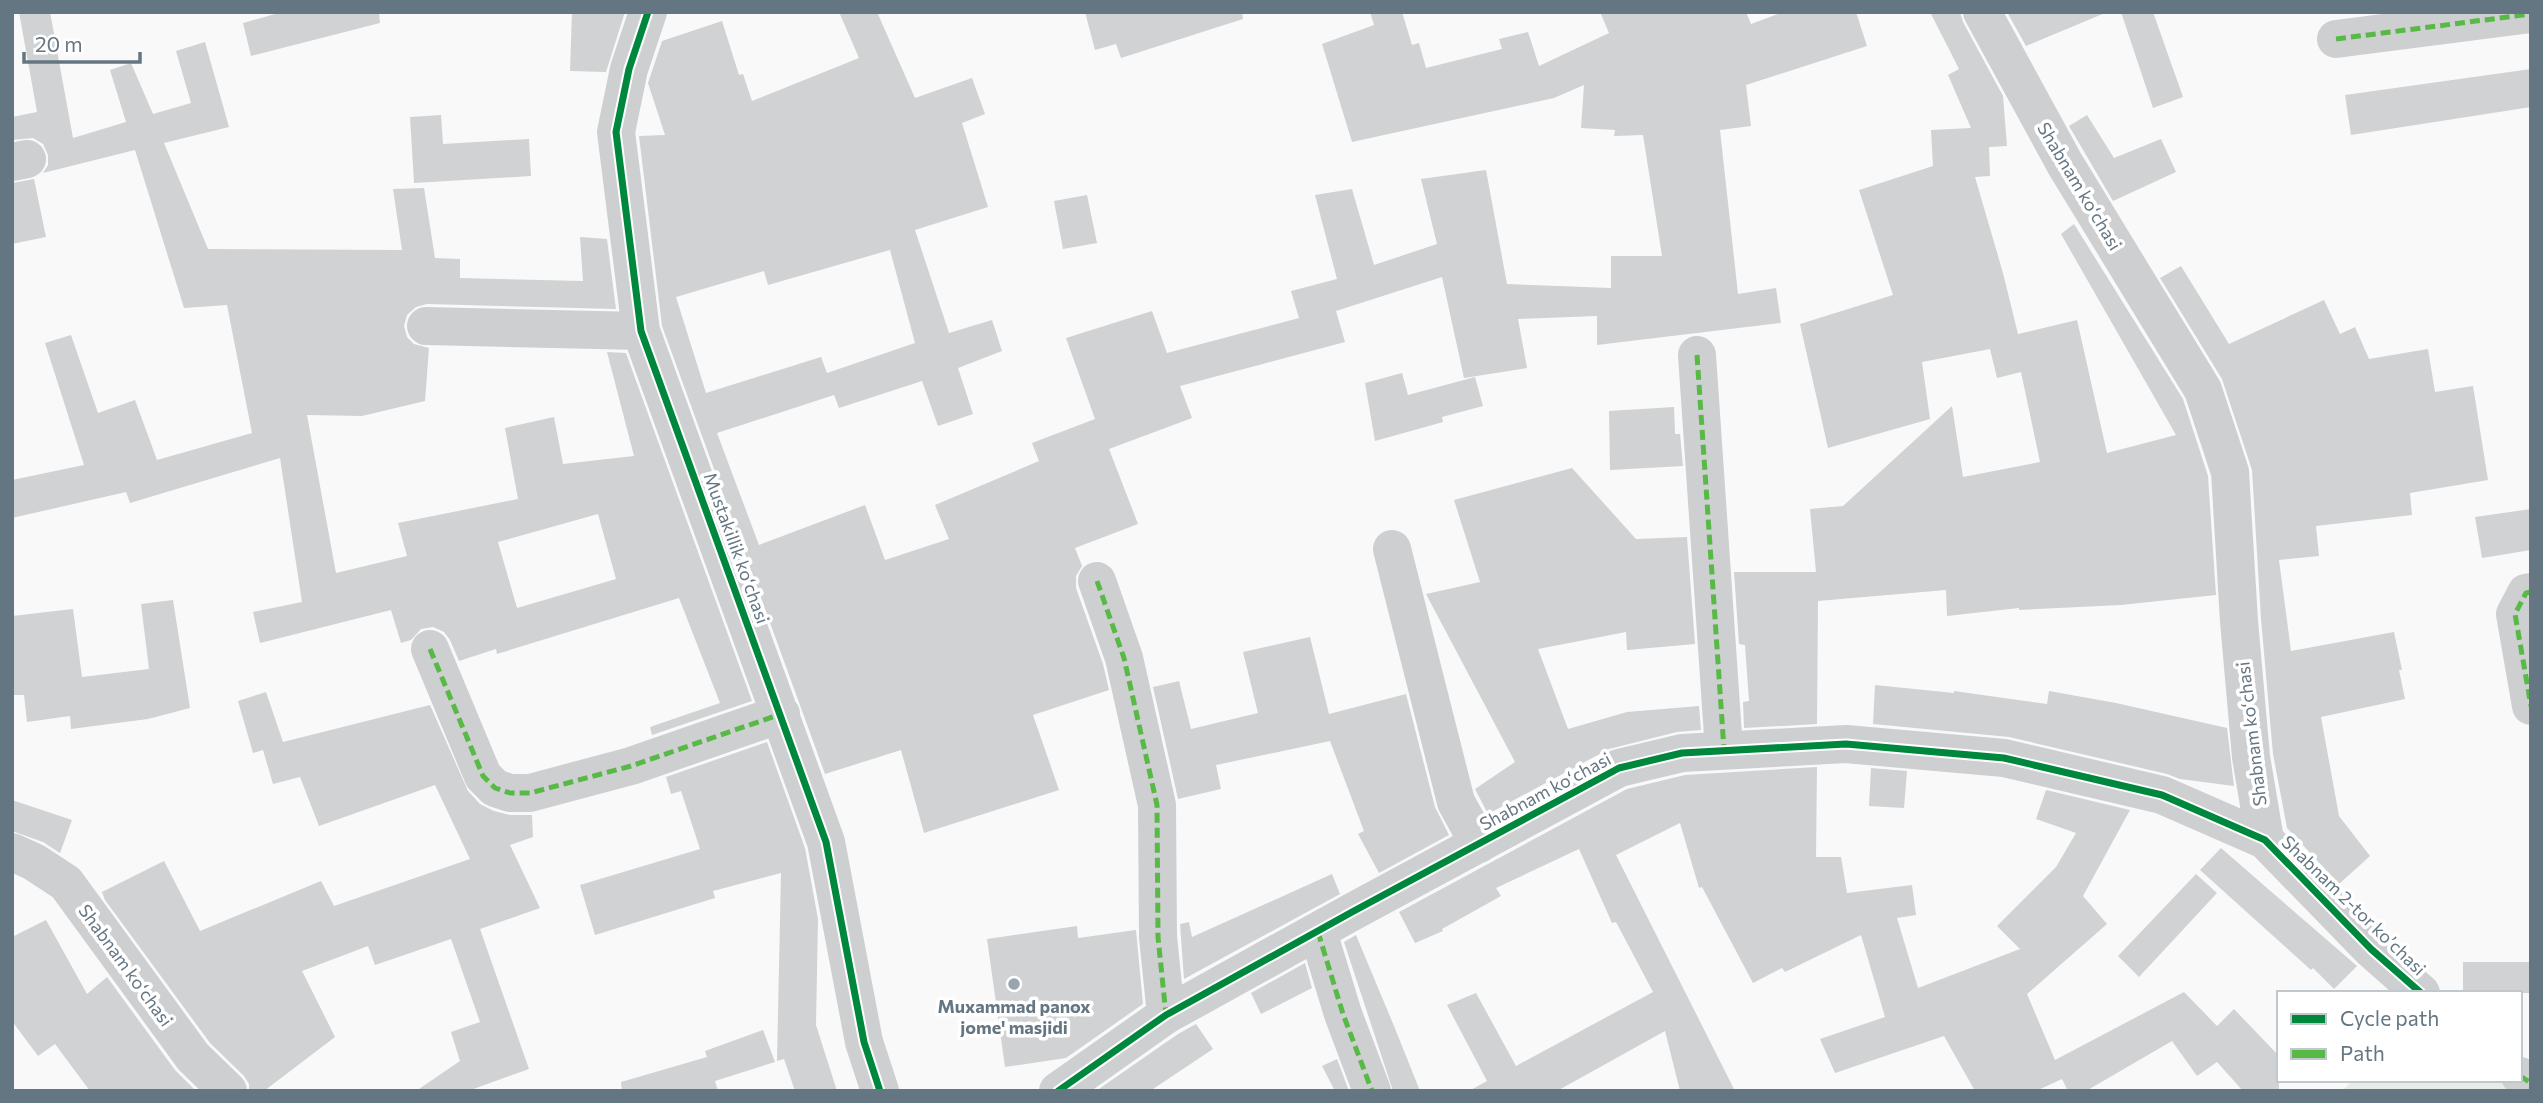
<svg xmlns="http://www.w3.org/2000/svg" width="2543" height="1103" viewBox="0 0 2543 1103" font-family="Commissioner,sans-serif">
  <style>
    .green { fill: #e8ebe6 }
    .building { fill: #d0d2d3; fill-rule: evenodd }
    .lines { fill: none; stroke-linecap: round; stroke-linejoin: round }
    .street { stroke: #cecfd0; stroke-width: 38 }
    .quiet { stroke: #58b947; stroke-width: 5; stroke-dasharray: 10 5; stroke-linecap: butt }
    .cycleway-casing { stroke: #fff; stroke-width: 11 }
    .cycleway { stroke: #00873e; stroke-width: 7 }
    .poi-dot { fill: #99a4ac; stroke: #fff; stroke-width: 2.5 }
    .labels { text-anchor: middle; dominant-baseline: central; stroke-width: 7; stroke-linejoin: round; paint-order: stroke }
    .street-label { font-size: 18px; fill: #657683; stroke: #fff }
    .poi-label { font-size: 18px; font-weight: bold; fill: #657683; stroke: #fff }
  </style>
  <rect width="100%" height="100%" fill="#f9f9f9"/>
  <path class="green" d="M 2353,1080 L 2505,1080 L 2518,1091 L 2342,1091 Z"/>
  <path class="building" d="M 19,12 L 50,12 L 73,138 L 126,122 L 110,70 L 131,63 L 153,114 L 191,103 L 176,51 L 205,42 L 229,127 L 164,143 L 208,249 L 402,250 L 393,189 L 424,188 L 435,258 L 460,259 L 460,278 L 583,281 L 580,237 L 607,239 L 616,309 L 427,304 L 416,307 L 407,315 L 404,326 L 407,337 L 414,344 L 429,348 L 425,401 L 362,416 L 307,415 L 336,573 L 407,556 L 398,523 L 518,499 L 505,428 L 554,417 L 563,464 L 634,456 L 607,352 L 626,353 L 752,701 L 652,735 L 650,727 L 720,703 L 679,598 L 497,654 L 496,649 L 459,661 L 450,640 L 444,632 L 433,627 L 421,629 L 411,640 L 401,643 L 391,610 L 260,643 L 253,612 L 302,602 L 280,458 L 130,503 L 126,492 L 12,518 L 12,480 L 84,465 L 45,343 L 71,335 L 98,413 L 135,400 L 157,460 L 252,433 L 227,305 L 184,308 L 135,150 L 43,173 L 48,165 L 48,155 L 43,144 L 33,138 L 12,140 L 12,117 L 37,112 ZM 598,514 L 616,579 L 517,608 L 498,542 Z
    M 282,12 L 379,12 L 380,23 L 251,56 L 243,23 Z
    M 572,12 L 625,12 L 606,72 L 570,71 Z
    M 839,12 L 877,12 L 915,98 L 972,78 L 985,114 L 962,123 L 988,207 L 915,230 L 949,333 L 992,320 L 1002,351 L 958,368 L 973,414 L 938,426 L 922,381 L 839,408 L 833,392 L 834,395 L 717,433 L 759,545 L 865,505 L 885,560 L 949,539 L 935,505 L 1039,461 L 1032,443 L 1095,419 L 1066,338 L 1152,311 L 1167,353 L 1299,318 L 1291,291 L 1337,279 L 1315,195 L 1352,189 L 1374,265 L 1437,244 L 1421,179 L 1486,170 L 1507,284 L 1611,288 L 1611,256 L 1662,256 L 1643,135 L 1614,136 L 1615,130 L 1581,128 L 1584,85 L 1554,98 L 1352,142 L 1322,44 L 1374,25 L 1370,12 L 1402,12 L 1412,45 L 1419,43 L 1426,68 L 1502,49 L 1499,39 L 1528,32 L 1539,66 L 1609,33 L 1600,12 L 1746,12 L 1751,24 L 1783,12 L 1856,12 L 1867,46 L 1746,85 L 1751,126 L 1720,130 L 1738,294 L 1776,288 L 1781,323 L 1597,345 L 1597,316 L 1518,319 L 1527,368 L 1464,378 L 1442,277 L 1336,311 L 1345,342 L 1180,386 L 1192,418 L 1109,449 L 1138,524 L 1075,548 L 1082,566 L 1076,576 L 1076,588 L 1103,664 L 1109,690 L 1033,715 L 1059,790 L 924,833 L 901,750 L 825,774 L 662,326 L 639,136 L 665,135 L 648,83 L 662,41 L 722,21 L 739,75 L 743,74 L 752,101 L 859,58 ZM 890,250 L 915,343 L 827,373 L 821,357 L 706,393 L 676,297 L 764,271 L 768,285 Z
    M 1085,12 L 1242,12 L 1243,19 L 1121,58 L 1116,44 L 1095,50 Z
    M 1930,12 L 1960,12 L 1963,22 L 2003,96 L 2007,146 L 1989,147 L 1990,176 L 1975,177 L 2003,273 L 2018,334 L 2077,320 L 2107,453 L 2176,435 L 2061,234 L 2074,224 L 2183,399 L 2208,476 L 2216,595 L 2121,605 L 2019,610 L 2019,608 L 1947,616 L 1946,590 L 1818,601 L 1817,724 L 1744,728 L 1743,702 L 1749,701 L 1745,645 L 1739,644 L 1734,572 L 1816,572 L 1810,509 L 1843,506 L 1952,406 L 1963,477 L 2040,462 L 2021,372 L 1997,378 L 1990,349 L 1922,362 L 1930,419 L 1828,448 L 1800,324 L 1893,295 L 1859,190 L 1933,166 L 1931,130 L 1971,128 L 1948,75 L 1959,69 Z
    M 2007,12 L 2105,12 L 2105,13 L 2026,46 Z
    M 2121,12 L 2153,12 L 2183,97 L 2153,108 Z
    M 2531,69 L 2531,107 L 2351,135 L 2345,95 Z
    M 441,115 L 443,144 L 529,139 L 531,176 L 414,183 L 410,117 Z
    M 2087,115 L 2114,158 L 2161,139 L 2176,172 L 2113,201 L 2069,126 Z
    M 34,179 L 46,237 L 12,244 L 12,183 Z
    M 1087,195 L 1097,243 L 1063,249 L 1054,201 Z
    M 2181,266 L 2229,344 L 2324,300 L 2340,334 L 2355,327 L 2369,359 L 2428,349 L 2435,392 L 2473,386 L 2488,480 L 2410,493 L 2412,515 L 2316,526 L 2319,556 L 2279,560 L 2291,651 L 2394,632 L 2402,670 L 2399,670 L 2405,699 L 2321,717 L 2339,816 L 2370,856 L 2339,884 L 2287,828 L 2273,754 L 2261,619 L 2252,470 L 2222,379 L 2160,278 Z
    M 1402,373 L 1408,395 L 1475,377 L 1483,406 L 1442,417 L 1443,422 L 1375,441 L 1365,383 Z
    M 1674,407 L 1675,434 L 1680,434 L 1683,466 L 1610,470 L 1609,411 Z
    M 1572,468 L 1636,539 L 1687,537 L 1695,644 L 1627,650 L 1626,632 L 1538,649 L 1568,729 L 1627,712 L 1699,706 L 1701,730 L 1677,732 L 1609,749 L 1488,814 L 1475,789 L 1515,762 L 1426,594 L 1480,582 L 1454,500 Z
    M 2531,509 L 2531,550 L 2482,558 L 2475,517 Z
    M 173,600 L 190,708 L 148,719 L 71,729 L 70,716 L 27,722 L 24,695 L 12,695 L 12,616 L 73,609 L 82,677 L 149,669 L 141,604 Z
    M 1310,637 L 1329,714 L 1406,694 L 1435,807 L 1449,835 L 1379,873 L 1358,834 L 1364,831 L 1330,741 L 1216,765 L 1221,789 L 1178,799 L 1153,687 L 1179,681 L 1191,729 L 1258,713 L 1243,652 Z
    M 1875,685 L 1954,693 L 1954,691 L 2047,704 L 2049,691 L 2116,703 L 2227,728 L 2234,786 L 2180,779 L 2167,774 L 2009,737 L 1873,724 Z
    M 266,692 L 283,742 L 430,705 L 468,791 L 480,804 L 494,811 L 510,815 L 532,815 L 533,837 L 510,845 L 540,908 L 480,929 L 529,1069 L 468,1091 L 416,1091 L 460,1061 L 451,1032 L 480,1022 L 451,939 L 375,965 L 368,946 L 302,971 L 335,1037 L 264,1091 L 249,1091 L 249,1084 L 244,1076 L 210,1043 L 105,900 L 102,892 L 164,861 L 200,931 L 321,881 L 334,906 L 470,859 L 435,785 L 319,826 L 300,777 L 273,784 L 263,750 L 253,753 L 238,701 Z
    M 767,742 L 805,848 L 818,919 L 816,1025 L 837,1091 L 795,1091 L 784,1059 L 777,1061 L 781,873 L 713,891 L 715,898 L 595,935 L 580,885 L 700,849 L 681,791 L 671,794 L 666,777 Z
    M 1817,767 L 1816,857 L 1841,857 L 1847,893 L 1912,885 L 1916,915 L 1897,918 L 1918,988 L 2020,949 L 1997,926 L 2056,867 L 2076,833 L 2036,819 L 2046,790 L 2130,810 L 2083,896 L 2107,924 L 2027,994 L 2055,1060 L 2184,992 L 2217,1026 L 2234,1009 L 2279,1056 L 2279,1091 L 2243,1091 L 2217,1062 L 2197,1076 L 2172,1041 L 2086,1091 L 2068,1091 L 2062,1079 L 2036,1091 L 1975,1091 L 1944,1036 L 1835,1073 L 1820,1039 L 1885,1017 L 1861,935 L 1785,972 L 1782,968 L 1753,983 L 1702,887 L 1699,888 L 1680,823 L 1616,855 L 1735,1091 L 1680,1091 L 1665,1031 L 1557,1091 L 1469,1091 L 1487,1081 L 1447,1005 L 1476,993 L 1516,1066 L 1653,992 L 1616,922 L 1612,923 L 1579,849 L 1496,888 L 1501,896 L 1442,929 L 1443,931 L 1415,943 L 1399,912 L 1627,789 L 1685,775 Z
    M 1871,768 L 1907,771 L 1904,808 L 1869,806 Z
    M 12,800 L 72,820 L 60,853 L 43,842 L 12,831 Z
    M 2221,848 L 2357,966 L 2334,989 L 2313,968 L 2311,970 L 2200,870 Z
    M 1332,874 L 1340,894 L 1184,979 L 1180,924 L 1189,922 L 1192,937 Z
    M 2196,874 L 2217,893 L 2139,977 L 2118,956 Z
    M 46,920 L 87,994 L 107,977 L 175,1070 L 196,1091 L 90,1091 L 55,1044 L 38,1056 L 12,1021 L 12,937 Z
    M 1077,926 L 1078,938 L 1136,930 L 1143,1004 L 1066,1058 L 1005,1067 L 987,939 Z
    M 1356,935 L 1394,1026 L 1420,1091 L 1393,1091 L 1344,942 Z
    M 2463,962 L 2530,962 L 2531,993 L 2463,993 Z
    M 1305,963 L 1312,988 L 1261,1014 L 1251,993 Z
    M 1196,1024 L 1213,1049 L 1150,1091 L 1096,1091 L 1178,1034 Z
    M 763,1030 L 775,1062 L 715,1081 L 718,1091 L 622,1091 L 621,1082 L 707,1057 L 705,1051 Z
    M 1337,1059 L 1349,1091 L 1335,1091 L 1322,1066 Z"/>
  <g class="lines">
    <path class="street" d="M 648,12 L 629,69 L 616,132 L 641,331 L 826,842 L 864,1042 L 880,1091
      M 1982,12 L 2065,164 L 2203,390 L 2230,472 L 2239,621 L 2251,757 L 2265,840
      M 2336,39 L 2531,14
      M 12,162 L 27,159
      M 426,326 L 641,331
      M 1697,355 L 1724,750
      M 1392,549 L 1456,802 L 1479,844
      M 1097,581 L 1124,658 L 1157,805 L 1158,937 L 1166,1015
      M 2531,592 L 2526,593 L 2515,614 L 2531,706
      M 430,649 L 483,776 L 495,788 L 510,793 L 530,793 L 631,766 L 781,714
      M 12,852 L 34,862 L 66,883 L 193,1057 L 228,1091
      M 1318,932 L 1343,1014 L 1372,1091
      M 2520,1076 L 2531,1083
      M 1058,1091 L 1166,1015 L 1352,912 L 1619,768 L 1682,753 L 1846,744 L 2004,758 L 2162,795 L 2265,840 L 2371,949 L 2421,993"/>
    <path class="quiet" d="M 2336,39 L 2531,14
      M 1697,355 L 1724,750
      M 1097,581 L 1124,658 L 1157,805 L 1158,937 L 1166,1015
      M 2531,592 L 2526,593 L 2515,614 L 2531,706
      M 430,649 L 483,776 L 495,788 L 510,793 L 530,793 L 631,766 L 781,714
      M 1318,932 L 1343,1014 L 1372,1091
      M 2520,1076 L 2531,1083"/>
    <g class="cycleway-casing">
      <path id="cycleway" d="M 648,12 L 629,69 L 616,132 L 641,331 L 826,842 L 864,1042 L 880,1091
        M 1058,1091 L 1166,1015 L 1352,912 L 1619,768 L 1682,753 L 1846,744 L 2004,758 L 2162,795 L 2265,840 L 2371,949 L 2421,993"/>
    </g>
    <use href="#cycleway" class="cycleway"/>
  </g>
  <circle class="poi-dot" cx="1014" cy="984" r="7"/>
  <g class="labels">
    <g class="street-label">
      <text transform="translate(2080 186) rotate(59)">Shabnam koʻchasi</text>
      <text transform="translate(737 548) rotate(70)">Mustakillik koʻchasi</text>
      <text transform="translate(2251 734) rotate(-97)">Shabnam koʻchasi</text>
      <text transform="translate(1545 791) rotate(-28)">Shabnam koʻchasi</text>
      <text transform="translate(2354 905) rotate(44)">Shabnam 2-tor koʼchasi</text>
      <text transform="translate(126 965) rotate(54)">Shabnam koʻchasi</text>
    </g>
    <g class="poi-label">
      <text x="1014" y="1006">Muxammad panox<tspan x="1014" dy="21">jome' masjidi</tspan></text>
    </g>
  </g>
  <rect width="2543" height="1103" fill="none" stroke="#657683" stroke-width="28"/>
  <rect x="2277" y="991" width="245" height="91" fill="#ffffff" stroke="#c1c8cd" stroke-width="2"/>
  <rect x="2291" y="1014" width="35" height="10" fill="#00873e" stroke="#c1c8cd" stroke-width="2"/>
  <text x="2340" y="1026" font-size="21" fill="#657683">Cycle path</text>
  <rect x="2291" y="1049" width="35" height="10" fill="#58b947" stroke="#c1c8cd" stroke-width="2"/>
  <text x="2340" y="1061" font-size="21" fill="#657683">Path</text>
  <path d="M24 52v10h116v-10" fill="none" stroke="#657683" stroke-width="3.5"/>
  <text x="35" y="52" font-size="21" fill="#657683" stroke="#ffffff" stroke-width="5" paint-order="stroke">20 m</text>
</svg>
